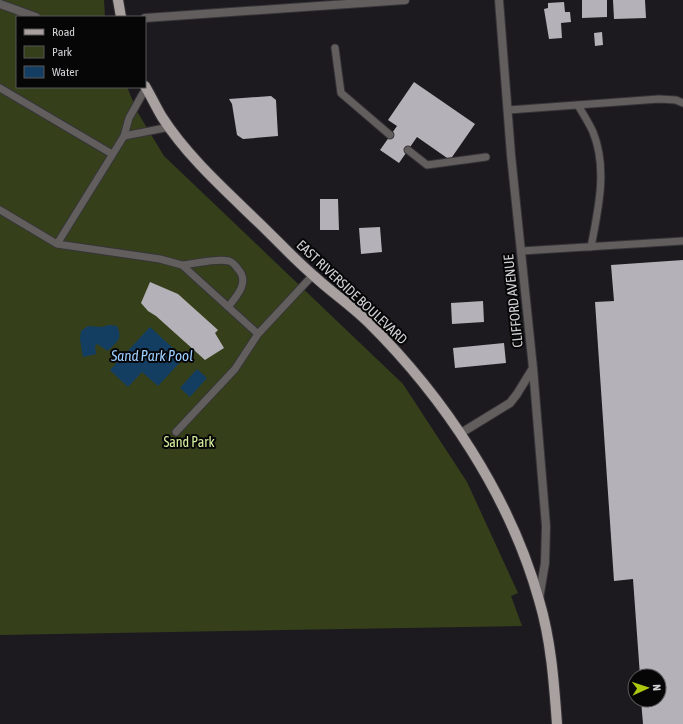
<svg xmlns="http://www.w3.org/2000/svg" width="683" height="724" viewBox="0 0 683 724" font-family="'Asap Condensed',sans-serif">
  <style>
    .green { fill: #35401b }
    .water { fill: #143d62 }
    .building { fill: #b4b1b8 }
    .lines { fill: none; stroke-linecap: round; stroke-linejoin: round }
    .lane-casing { stroke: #363438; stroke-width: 9 }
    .street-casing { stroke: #363438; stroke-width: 10 }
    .primary-casing { stroke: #363438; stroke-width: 12 }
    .lane { stroke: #615e5d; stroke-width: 7 }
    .street { stroke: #615e5d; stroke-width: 8 }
    .primary { stroke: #a9a1a0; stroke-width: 10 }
    .labels { text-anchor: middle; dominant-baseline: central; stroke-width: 4; stroke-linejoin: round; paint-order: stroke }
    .street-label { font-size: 14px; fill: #d3d1d5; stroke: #060607 }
    .park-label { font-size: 14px; fill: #d4ee9d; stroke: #060607 }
    .water-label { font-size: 15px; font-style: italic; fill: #9cceff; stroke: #060607 }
  </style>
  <rect width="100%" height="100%" fill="#1c1a1f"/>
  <path class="green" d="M 0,0 L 104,0 L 105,17 L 17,17 L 17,87 L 127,87 L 138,113 L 164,156 L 403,384 L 467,482 L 518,593 L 511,596 L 522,626 L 0,635 Z"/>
  <path class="water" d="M 109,325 L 117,326 C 123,340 117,341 108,351 L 97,344 L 95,346 L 96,354 L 83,357 L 80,339 L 81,331 L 88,326 L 102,327 Z
    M 150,327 L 184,358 L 158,386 L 142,372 L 128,387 L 110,370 Z
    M 197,369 L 207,378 L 190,397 L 180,388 Z"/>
  <path class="building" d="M 582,0 L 607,0 L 607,17 L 582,18 Z
    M 613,0 L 645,0 L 646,18 L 614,19 Z
    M 564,2 L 565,12 L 570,12 L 571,22 L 561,23 L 562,38 L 549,39 L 544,9 L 548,8 L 548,3 Z
    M 602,32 L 603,45 L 595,46 L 594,33 Z
    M 414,82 L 475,124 L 450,160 L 417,137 L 399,163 L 380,150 L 397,126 L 388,120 Z
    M 271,96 L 276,100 L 278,136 L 243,139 L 237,135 L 232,104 L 229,99 Z
    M 320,199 L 338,199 L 339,230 L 320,230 Z
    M 380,227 L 382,252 L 361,254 L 359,228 Z
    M 683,260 L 683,724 L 643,724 L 641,700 L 659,700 L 659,676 L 640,676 L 633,579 L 614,581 L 595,302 L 614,301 L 611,265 Z
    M 150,282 L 178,294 L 218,330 L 215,333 L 224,348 L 205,360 L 156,316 L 148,311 L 141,303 Z
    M 483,301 L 484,322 L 452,324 L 451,303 Z
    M 504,343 L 506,363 L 455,368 L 453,348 Z"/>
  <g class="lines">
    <g class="lane-casing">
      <path id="lane" d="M 335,48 L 341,93 L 390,135
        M 0,88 L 112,154
        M 578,105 C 583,114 589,123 593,132 C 608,169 598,210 591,247
        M 508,110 L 659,99 L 676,100 L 683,103
        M 124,136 L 170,127
        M 408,150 L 427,165 L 486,157
        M 0,210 L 57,244 L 124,136 L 129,118 L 146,88
        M 57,244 L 160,259 L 182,265 L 258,334 L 313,275
        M 521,251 L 683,241
        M 182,265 C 196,264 215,258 229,261 C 232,262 236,266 238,269 C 250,282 237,296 228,307
        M 176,432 L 235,369 L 258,334"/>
    </g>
    <g class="street-casing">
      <path id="street" d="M 499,0 L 511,155 L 533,368 L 546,526 L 545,563 L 539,599
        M 0,4 L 36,17
        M 145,18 L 405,0
        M 461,433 L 510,403 L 517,394 L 533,368"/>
    </g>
    <g class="primary-casing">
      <path id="primary" d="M 118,0 L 121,17
        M 145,86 C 151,96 156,107 162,117 C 187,156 224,189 257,221 C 276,239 294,259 314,276 C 331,292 351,305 368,322 C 444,397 510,496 539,600 C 551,640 554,682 557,724"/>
    </g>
    <use href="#lane" class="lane"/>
    <use href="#street" class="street"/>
    <use href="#primary" class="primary"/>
  </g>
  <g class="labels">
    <g class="street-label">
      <text transform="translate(352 292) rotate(43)">EAST RIVERSIDE BOULEVARD</text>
      <text transform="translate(513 301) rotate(-96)">CLIFFORD AVENUE</text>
    </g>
    <g class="park-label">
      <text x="189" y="442">Sand Park</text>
    </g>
    <g class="water-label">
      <text x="152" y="355">Sand Park Pool</text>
    </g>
  </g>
  <rect x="16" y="16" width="130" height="72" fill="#060607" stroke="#585759"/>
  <rect x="24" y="29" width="20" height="6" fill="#a9a1a0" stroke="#585759"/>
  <text x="52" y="36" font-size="12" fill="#d3d1d5">Road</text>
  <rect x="24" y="46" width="20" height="12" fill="#35401b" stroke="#585759"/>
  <text x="52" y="56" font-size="12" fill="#d3d1d5">Park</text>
  <rect x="24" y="66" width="20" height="12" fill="#143d62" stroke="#585759"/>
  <text x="52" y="76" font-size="12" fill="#d3d1d5">Water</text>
  <g transform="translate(647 688) rotate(87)"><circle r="19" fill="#060607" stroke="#585759"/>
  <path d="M0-3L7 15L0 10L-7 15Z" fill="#adc60e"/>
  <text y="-6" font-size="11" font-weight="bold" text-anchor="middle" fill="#d3d1d5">N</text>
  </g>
</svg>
